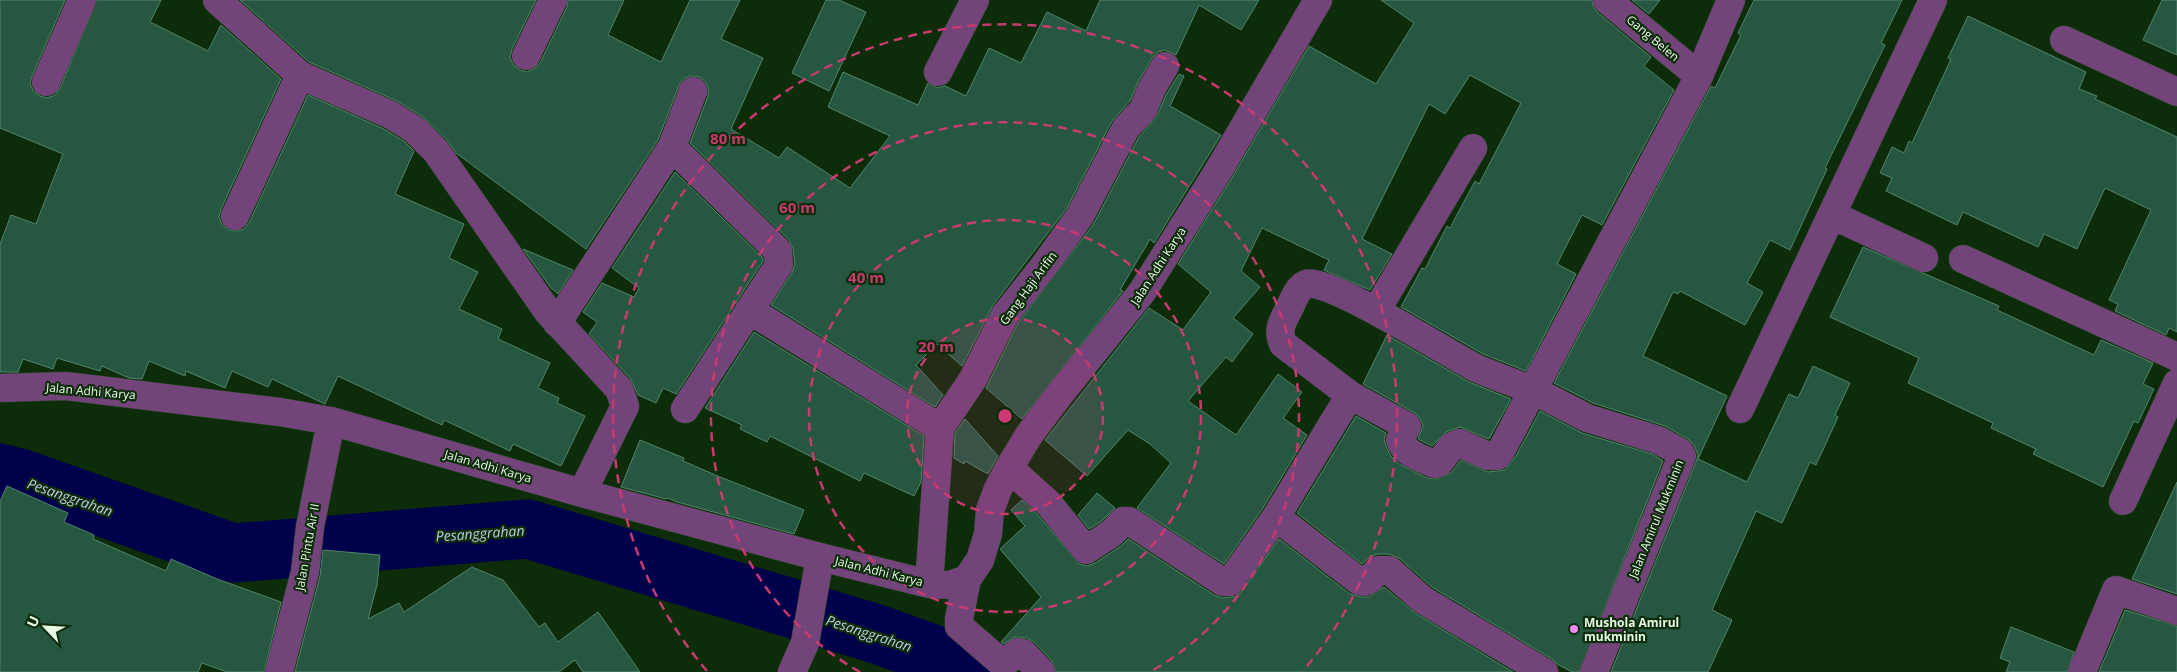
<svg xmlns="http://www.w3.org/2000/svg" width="2177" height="672" viewBox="0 0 2177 672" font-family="'Open Sans',sans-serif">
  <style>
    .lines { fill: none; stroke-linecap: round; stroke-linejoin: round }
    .river { stroke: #00004b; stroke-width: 59 }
    .building { fill: #265740; stroke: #52856c }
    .street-casing { stroke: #2c4929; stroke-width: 29 }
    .street { stroke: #72447a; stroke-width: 28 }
    .ring { fill: none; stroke: #c83a70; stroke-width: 2.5; stroke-dasharray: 9 6 }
    .poi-dot { fill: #ec8cfb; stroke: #0d2c0a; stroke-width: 2 }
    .labels { text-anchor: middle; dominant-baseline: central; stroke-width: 4.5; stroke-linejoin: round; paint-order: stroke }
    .street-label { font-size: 12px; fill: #e7fae5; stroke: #0d2c0a }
    .poi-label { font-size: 12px; font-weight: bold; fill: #e7fae5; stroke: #0d2c0a; text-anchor: start }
    .water-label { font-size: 14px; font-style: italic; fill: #becde6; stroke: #0d2c0a }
    .centre { fill: #c83a70; stroke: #0d2c0a; stroke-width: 2.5 }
    .ring-label { font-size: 15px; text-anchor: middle; font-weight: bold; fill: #c83a70; stroke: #0d2c0a; stroke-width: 4.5; stroke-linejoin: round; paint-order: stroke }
  </style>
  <rect width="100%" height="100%" fill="#0d2c0a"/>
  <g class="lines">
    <path class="river" d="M 0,473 L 20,478 L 233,553 L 528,529 L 877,634 L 982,672"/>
  </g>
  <path class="building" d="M 0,0 L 65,0 L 32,76 L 30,83 L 33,91 L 40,96 L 47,98 L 55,95 L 60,88 L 97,0 L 161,0 L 150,22 L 208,51 L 221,25 L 281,79 L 221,209 L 219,217 L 222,225 L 229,230 L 237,231 L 244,229 L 249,223 L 308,95 L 384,129 L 405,142 L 414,151 L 395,194 L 464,224 L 449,258 L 478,272 L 459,309 L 502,329 L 498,339 L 550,363 L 538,388 L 559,398 L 557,403 L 585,416 L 561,466 L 513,444 L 510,451 L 444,420 L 442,425 L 338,376 L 325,404 L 272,379 L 268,387 L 232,371 L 225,388 L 186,371 L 185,376 L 149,361 L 142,379 L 129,378 L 102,366 L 100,371 L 57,358 L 53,369 L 23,359 L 18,372 L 0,372 L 0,244 L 11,215 L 36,224 L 63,154 L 0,128 Z
    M 240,0 L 536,0 L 512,49 L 510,57 L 513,65 L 520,70 L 527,72 L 534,69 L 540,63 L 567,7 L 568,0 L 624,0 L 608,35 L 661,62 L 690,0 L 740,0 L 721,39 L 763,58 L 731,129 L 779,158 L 787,147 L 850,188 L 890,136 L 828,107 L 843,72 L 918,105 L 928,83 L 938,88 L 945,86 L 966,96 L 989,48 L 1021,63 L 1047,12 L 1086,31 L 1100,0 L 1259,0 L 1241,30 L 1199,5 L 1176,55 L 1165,50 L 1158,52 L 1152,58 L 1139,80 L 1130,101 L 1112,121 L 1067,208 L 993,305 L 962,366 L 937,344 L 916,365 L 943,395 L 935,407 L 771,305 L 792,273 L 795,264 L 793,249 L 789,240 L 690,143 L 708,96 L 708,88 L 705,81 L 699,77 L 690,76 L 683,79 L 679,85 L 658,140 L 586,249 L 456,153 L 447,140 L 423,117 L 397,101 L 309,62 Z
    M 826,0 L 839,0 L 866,12 L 829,91 L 792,73 Z
    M 1381,0 L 1592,0 L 1593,6 L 1597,12 L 1651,57 L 1644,66 L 1674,90 L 1602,225 L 1582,215 L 1557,264 L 1576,274 L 1526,371 L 1483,354 L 1401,307 L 1422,268 L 1425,269 L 1447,226 L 1450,228 L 1475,181 L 1479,184 L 1521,103 L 1470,75 L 1445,114 L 1429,104 L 1362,239 L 1392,254 L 1370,290 L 1324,270 L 1329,260 L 1262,228 L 1241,271 L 1260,287 L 1233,318 L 1253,334 L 1232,362 L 1226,357 L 1188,401 L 1236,435 L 1278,374 L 1302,392 L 1283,418 L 1307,435 L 1263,508 L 1224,564 L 1137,508 L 1171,463 L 1150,444 L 1128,430 L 1087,476 L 1045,440 L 1149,308 L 1183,330 L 1211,292 L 1178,264 L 1230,181 L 1309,46 L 1376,84 L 1414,23 Z
    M 1632,0 L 1660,0 L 1649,14 Z
    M 1754,0 L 1902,0 L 1881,43 L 1885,45 L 1825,168 L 1827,169 L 1790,250 L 1770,240 L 1747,283 L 1763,292 L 1745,325 L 1680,291 L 1678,294 L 1673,292 L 1643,356 L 1727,396 L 1698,459 L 1747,482 L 1789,394 L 1798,398 L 1813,366 L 1850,383 L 1835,415 L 1838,417 L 1816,465 L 1810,462 L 1782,523 L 1756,511 L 1712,610 L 1732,620 L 1708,672 L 1611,672 L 1696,462 L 1698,455 L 1694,445 L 1688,439 L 1665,426 L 1593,403 L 1554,383 L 1711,86 L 1715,88 L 1741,35 L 1738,33 Z
    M 2162,0 L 2177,0 L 2177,55 L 2143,40 Z
    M 1968,16 L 2086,72 L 2079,89 L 2097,96 L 2095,99 L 2177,137 L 2177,332 L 2169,328 L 2166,335 L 2115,311 L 2118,304 L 2109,300 L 2151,210 L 2105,188 L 2077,249 L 2044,234 L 2038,247 L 1963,212 L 1957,225 L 1886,191 L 1892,178 L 1880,173 L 1892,147 L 1904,153 L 1909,141 L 1912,143 L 1951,59 L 1948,58 Z
    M 1179,74 L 1184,76 L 1170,106 L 1221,135 L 1154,243 L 1150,239 L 1146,246 L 1120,290 L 1123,291 L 1022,419 L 986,388 L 1018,323 L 1093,225 L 1139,137 L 1157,116 L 1166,95 Z
    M 675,172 L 763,258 L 763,261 L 676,394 L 663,388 L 656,403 L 638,395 L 630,378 L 589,334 L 597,322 L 583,312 L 602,283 L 634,297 L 639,288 L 612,268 Z
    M 1863,247 L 1999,306 L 1997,310 L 2094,355 L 2101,340 L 2153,363 L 2143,384 L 2154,389 L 2138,423 L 2134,421 L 2103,487 L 2033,454 L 2036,449 L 1991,428 L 1993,423 L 1908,383 L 1919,358 L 1830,317 Z
    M 523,249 L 573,270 L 558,294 L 551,288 Z
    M 754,332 L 924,436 L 921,482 L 914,496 L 864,473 L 860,481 L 770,436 L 767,442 L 740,429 L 742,425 L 705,408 Z
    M 1387,335 L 1469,382 L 1511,399 L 1489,439 L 1460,427 L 1446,432 L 1432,446 L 1418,439 L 1423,425 L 1420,418 L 1415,413 L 1363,384 Z
    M 1540,411 L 1582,433 L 1652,454 L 1663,461 L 1579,672 L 1572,672 L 1557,664 L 1552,659 L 1432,587 L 1399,558 L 1389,554 L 1378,554 L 1371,556 L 1362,564 L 1297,513 L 1356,416 L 1386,433 L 1384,439 L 1386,446 L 1390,455 L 1399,464 L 1427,478 L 1436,479 L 1451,473 L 1461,460 L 1488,472 L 1505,470 L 1516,456 Z
    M 965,419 L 998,456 L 988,474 L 965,461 L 964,464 L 954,458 L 955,433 Z
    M 640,440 L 684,458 L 683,461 L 720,477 L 804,510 L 794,534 L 677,502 L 667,498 L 666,499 L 621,487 Z
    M 2177,482 L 2177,594 L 2132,579 Z
    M 7,486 L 68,513 L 64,522 L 94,535 L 93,539 L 166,571 L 171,559 L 217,579 L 281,602 L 264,672 L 227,672 L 202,663 L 198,672 L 0,672 L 0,501 Z
    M 1097,493 L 1115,508 L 1102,521 L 1089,529 L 1078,515 Z
    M 1022,500 L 1038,515 L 1079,564 L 1087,566 L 1095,563 L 1121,546 L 1128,539 L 1214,595 L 1222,598 L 1237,596 L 1242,591 L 1279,539 L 1350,594 L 1361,597 L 1369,597 L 1384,587 L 1415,613 L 1513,672 L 1056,672 L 1052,661 L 1034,642 L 1027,638 L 1015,637 L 1003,644 L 1001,642 L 1041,597 L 1000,549 L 1025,526 L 1011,510 Z
    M 323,550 L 380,555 L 377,585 L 368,619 L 399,603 L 404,612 L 472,567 L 503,580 L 539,627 L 545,623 L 558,642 L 598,612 L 640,672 L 583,672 L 575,660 L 559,672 L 295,672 L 320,576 Z
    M 2125,610 L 2177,626 L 2177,672 L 2099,672 Z
    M 2011,627 L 2074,652 L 2067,672 L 2006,672 L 2010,662 L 2000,658 Z"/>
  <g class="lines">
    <g class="street-casing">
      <path id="street" d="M 217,0 L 300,75 L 391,115 L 415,130 L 436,151 L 548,312 L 619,389 L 625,406 L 582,493
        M 1607,0 L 1699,76
        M 2064,40 L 2177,92
        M 526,56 L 553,0
        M 938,72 L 975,0
        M 46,82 L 82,0
        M 672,147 L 778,251 L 779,265 L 685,409
        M 1832,215 L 1924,258
        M 235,216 L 300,75
        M 1963,259 L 2177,357
        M 749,310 L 940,428
        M 1376,311 L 1473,148
        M 557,323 L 672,147 L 693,91
        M 0,388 L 66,386 L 280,412 L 331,421 L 582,493 L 820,557 L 929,584 L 950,585 L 967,579
        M 1350,395 L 1283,344 C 1277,330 1282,322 1289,309 C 1293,301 1297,288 1306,284 C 1326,276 1450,355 1476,368 C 1494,376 1514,383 1533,390 L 1699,76 L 1731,0
        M 1740,409 L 1933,0
        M 1009,468 L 1049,504 L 1086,550 L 1112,533 L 1123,521 L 1129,521 L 1223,582 L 1230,582 L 1276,517 L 1350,395 L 1407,426 L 1400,440 C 1404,454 1422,458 1434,464 L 1439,463 L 1452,446 L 1460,443 L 1488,456 L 1497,456 L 1502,449 L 1533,390 L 1587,418 L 1658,440 L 1680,452 L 1682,456 L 1594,672
        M 2123,501 L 2177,383
        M 1276,517 L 1359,581 L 1364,582 L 1369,580 L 1378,570 L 1389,570 L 1423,600 L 1544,672
        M 929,584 L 940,428 L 973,379 L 1005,315 L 1044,266 L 1080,216 L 1126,128 L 1143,110 L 1152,88 L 1165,66
        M 279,672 L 305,572 L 310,527 L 331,421
        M 792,672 L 805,643 L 820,557
        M 1041,672 L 1023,653 L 1018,652 L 1003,664 L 959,626 L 959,619 L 967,579 L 980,560 L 988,534 L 990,510 L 998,489 L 1009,468 L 1029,435 L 1059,395 L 1142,292 L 1217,173 L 1318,0
        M 2082,672 L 2116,590 L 2177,611"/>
    </g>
    <use href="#street" class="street"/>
  </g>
  <circle cx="1005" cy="416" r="98" fill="#c83a70" fill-opacity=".12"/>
  <g class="ring">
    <circle cx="1005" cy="416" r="98"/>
    <circle cx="1005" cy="416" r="196"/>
    <path d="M860 672A294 294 0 1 1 1150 672"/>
    <path d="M707 671A392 392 0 1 1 1303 671"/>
  </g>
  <circle class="poi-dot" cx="1574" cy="629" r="5"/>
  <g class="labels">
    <g class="street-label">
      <text transform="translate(1653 38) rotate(40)">Gang Belen</text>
      <text transform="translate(1158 266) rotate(-57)">Jalan Adhi Karya</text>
      <text transform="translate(1028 288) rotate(-54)">Gang Haji Arifin</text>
      <text transform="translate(91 391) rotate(5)">Jalan Adhi Karya</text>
      <text transform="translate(488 466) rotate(16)">Jalan Adhi Karya</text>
      <text transform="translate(1656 519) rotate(-68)">Jalan Amirul Mukminin</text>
      <text transform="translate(307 547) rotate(-80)">Jalan Pintu Air II</text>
      <text transform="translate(879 571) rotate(14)">Jalan Adhi Karya</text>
    </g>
    <g class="poi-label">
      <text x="1584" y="622">Mushola Amirul<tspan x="1584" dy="14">mukminin</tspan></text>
    </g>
    <g class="water-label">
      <text transform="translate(70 497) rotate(19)">Pesanggrahan</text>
      <text transform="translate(480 533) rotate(-4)">Pesanggrahan</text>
      <text transform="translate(869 633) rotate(18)">Pesanggrahan</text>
    </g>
  </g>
  <circle cx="1005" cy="416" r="8" class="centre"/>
  <g class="ring-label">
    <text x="728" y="144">80 m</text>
    <text x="797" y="213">60 m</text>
    <text x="866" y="283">40 m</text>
    <text x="936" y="352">20 m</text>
  </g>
  <g transform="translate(45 627) rotate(295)" stroke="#0d2c0a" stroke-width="4" paint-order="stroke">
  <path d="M0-4L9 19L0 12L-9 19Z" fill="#e7fae5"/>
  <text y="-8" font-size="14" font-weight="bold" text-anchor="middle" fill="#e7fae5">U</text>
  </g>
</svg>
